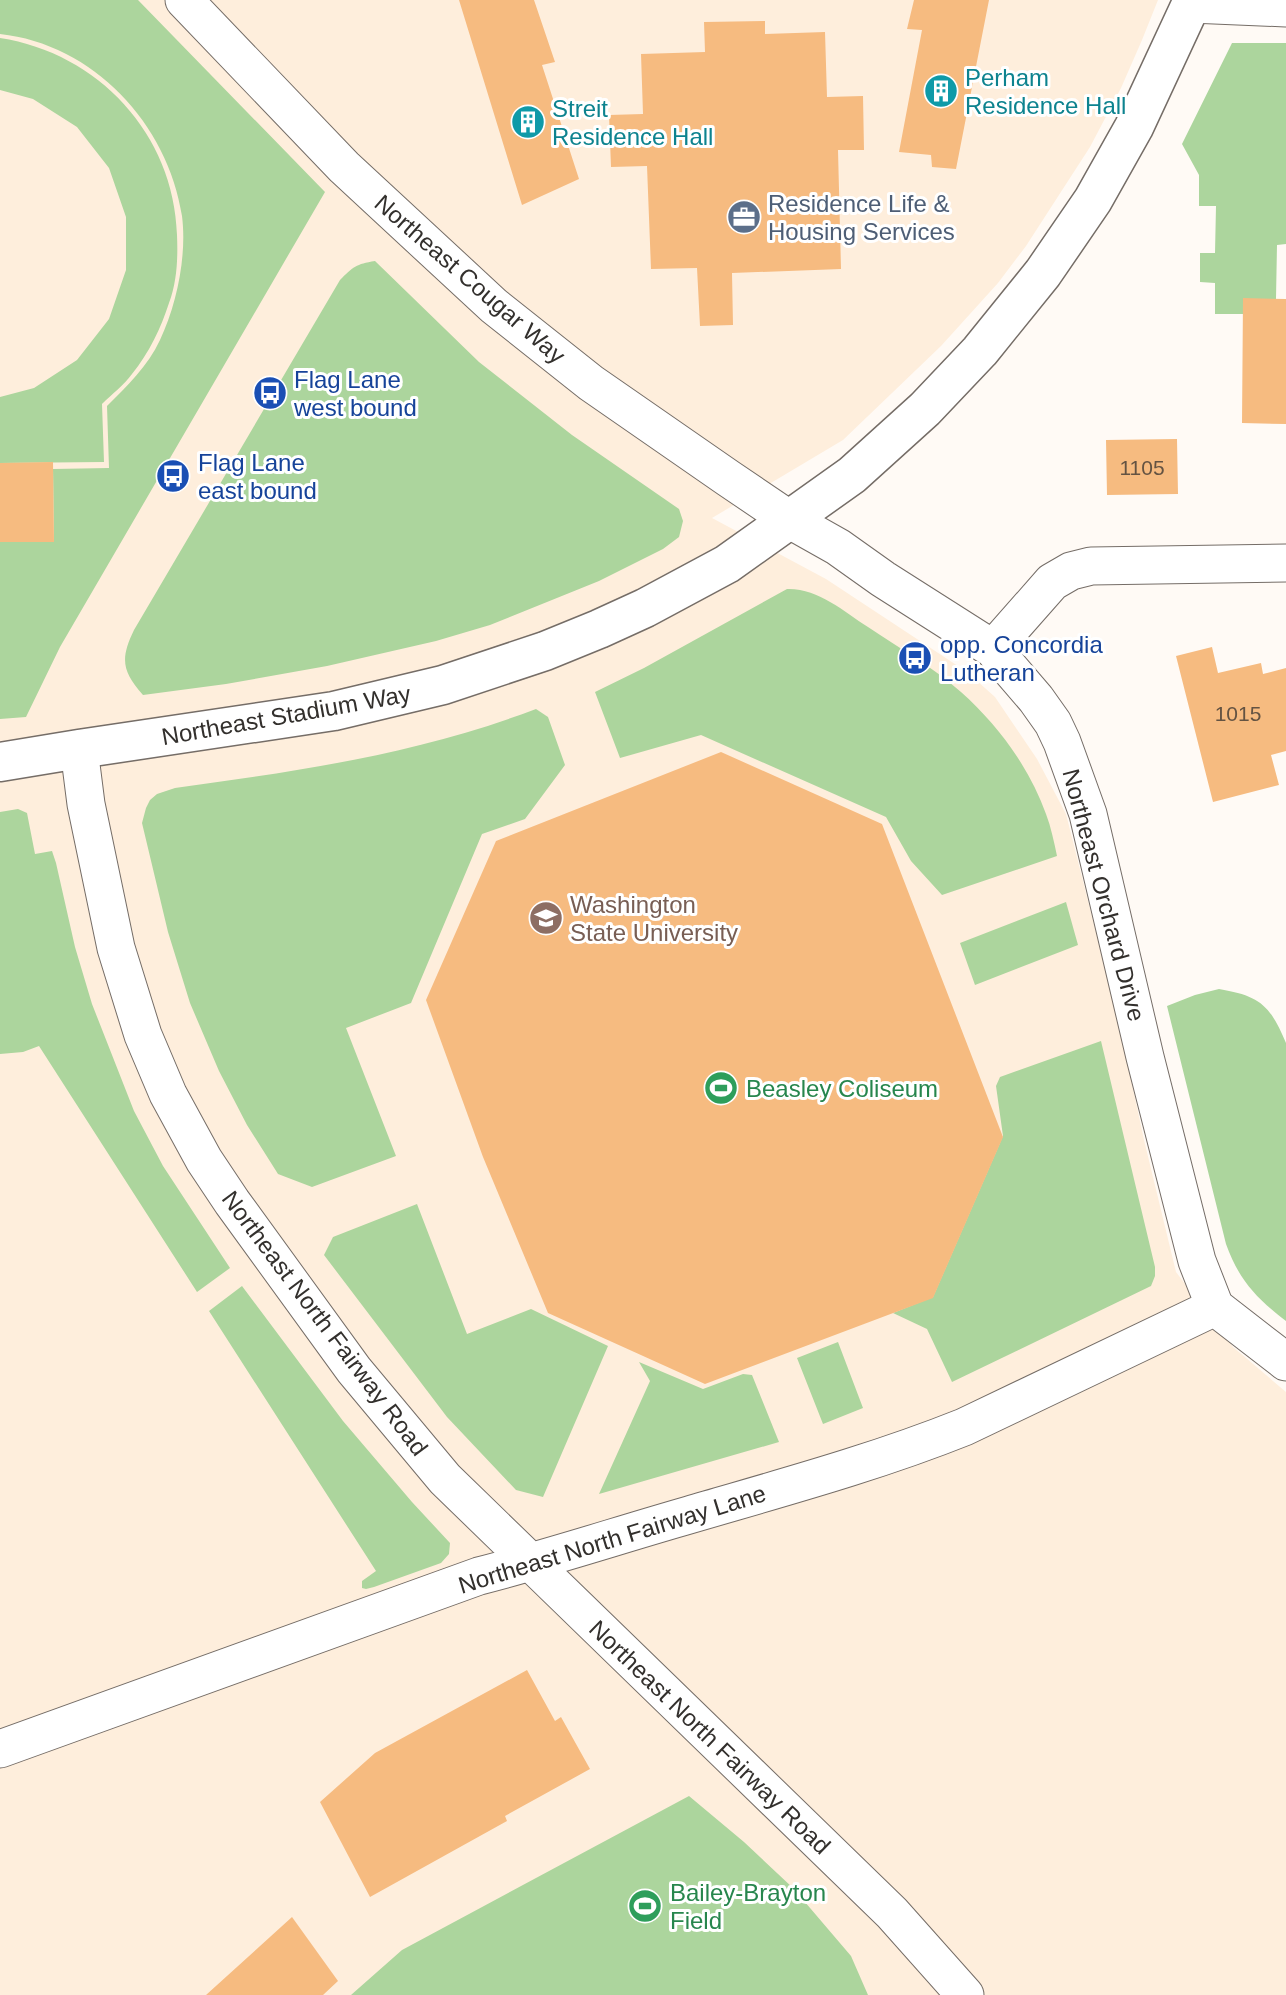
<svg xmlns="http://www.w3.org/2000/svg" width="1286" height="1995" viewBox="0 0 1286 1995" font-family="Arial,sans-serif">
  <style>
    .education { fill: #feeedc }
    .green { fill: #acd59d }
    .building { fill: #f6bb80 }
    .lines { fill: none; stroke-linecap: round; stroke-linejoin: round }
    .minor-casing { stroke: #756d67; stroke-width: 39 }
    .major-casing { stroke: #756d67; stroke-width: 41 }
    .minor { stroke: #fff; stroke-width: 37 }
    .major { stroke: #fff; stroke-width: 38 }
    .labels { text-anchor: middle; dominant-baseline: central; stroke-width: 6; stroke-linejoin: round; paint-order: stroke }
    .number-label { font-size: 21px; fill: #645342 }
    .culture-label { font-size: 24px; fill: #0d838f; stroke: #fff; text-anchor: start }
    .service-label { font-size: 24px; fill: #4e5e75; stroke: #fff; text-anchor: start }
    .street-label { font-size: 24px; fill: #33302d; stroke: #fff }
    .transit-label { font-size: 24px; fill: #164399; stroke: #fff; text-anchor: start }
    .education-label { font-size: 24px; fill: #785e54; stroke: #fff; text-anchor: start }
    .leisure-label { font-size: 24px; fill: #27864d; stroke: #fff; text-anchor: start }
  </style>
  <rect width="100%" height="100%" fill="#fffaf5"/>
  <path class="education" d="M 0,0 L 1158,0 L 1142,40 L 1121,88 L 1090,147 L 1026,246 L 998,283 L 941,346 L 843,440 L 712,518 L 826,579 L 967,672 L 995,697 L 1037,759 L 1066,814 L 1119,1023 L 1144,1140 L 1176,1272 L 1233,1347 L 1286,1392 L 1286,1995 L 0,1995 Z"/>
  <path class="green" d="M 0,0 L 138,0 L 325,192 L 60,647 L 26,717 L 0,719 L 0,542 L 54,541 L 53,469 L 109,468 L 107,406 C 127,386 148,366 160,340 C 177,304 187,255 182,216 C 168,124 93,44 0,34 Z
    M 0,38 C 98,53 174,134 177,235 C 178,258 177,282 169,303 C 161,328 149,353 132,374 C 124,385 112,394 102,404 L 104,462 L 0,463 L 0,397 L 34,388 L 77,360 L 109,319 L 126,270 L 126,217 L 109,168 L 77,127 L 33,99 L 0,90 Z
    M 1232,43 L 1286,43 L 1286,244 L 1277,245 L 1276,299 L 1243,299 L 1243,314 L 1215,314 L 1215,283 L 1200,282 L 1200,253 L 1215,253 L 1216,206 L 1199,206 L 1199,175 L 1182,144 Z
    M 375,261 L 479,362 L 572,435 L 679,509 L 683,521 L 679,537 L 663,549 L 599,581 L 490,625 L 436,641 L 327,666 L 226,684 L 143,695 C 122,671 120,659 134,630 L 340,280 C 353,267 356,264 375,261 Z
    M 787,589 C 818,588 843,611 868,627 C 899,648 933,667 961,692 C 998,725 1029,767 1046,814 C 1051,827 1054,842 1057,856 L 942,895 L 911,861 L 886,817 L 701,735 L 620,758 L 595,692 L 644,668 Z
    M 536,709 L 548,717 L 565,765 L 525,819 L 482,834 L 411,1003 L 346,1028 L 396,1156 L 312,1187 L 278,1174 L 247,1125 L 219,1071 L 190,1003 L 168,932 L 142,823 L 146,808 L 150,800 L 157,794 L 175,788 C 300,771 417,754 536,709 Z
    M 18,809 L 27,813 L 35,854 L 52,851 L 56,863 L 75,947 L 92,1004 L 134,1111 L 163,1166 L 230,1268 L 197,1292 L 39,1046 L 23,1052 L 0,1054 L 0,812 Z
    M 1066,902 L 1078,945 L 975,985 L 960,943 Z
    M 1219,989 C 1260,996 1270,1005 1286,1043 L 1286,1321 C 1256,1298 1239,1280 1226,1244 L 1167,1006 L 1195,995 Z
    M 1101,1041 L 1155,1267 L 1155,1276 L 1151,1286 L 952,1382 L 927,1329 L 893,1313 L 933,1297 L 1003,1136 L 996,1086 L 1000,1077 Z
    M 417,1204 L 467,1334 L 531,1309 L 608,1346 L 543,1497 L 516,1490 L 447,1417 L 324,1255 L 333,1237 Z
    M 242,1286 L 343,1421 L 412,1502 L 450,1543 L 449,1554 L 441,1563 L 374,1587 L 366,1589 L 362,1588 L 362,1581 L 376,1571 L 209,1311 Z
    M 838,1342 L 863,1408 L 823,1424 L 797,1358 Z
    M 639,1362 L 703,1389 L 743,1374 L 752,1375 L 779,1442 L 599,1494 L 650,1381 Z
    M 689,1796 L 744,1842 L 793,1888 L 851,1956 L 868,1995 L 351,1995 L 402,1950 Z"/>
  <path class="building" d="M 459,0 L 534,0 L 555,62 L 542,65 L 579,179 L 522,205 Z
    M 914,0 L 989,0 L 956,169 L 932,167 L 931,155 L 899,152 L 922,30 L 907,29 Z
    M 765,21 L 765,34 L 825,32 L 827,97 L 863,96 L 864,150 L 838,150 L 841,269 L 732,273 L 733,325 L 700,326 L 697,268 L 651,269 L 647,166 L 611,167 L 609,115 L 643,114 L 641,54 L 705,52 L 704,22 Z
    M 1243,298 L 1286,299 L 1286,424 L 1242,423 Z
    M 1177,439 L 1178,494 L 1107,495 L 1106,440 Z
    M 53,462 L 54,542 L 0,542 L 0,463 Z
    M 1212,647 L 1218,673 L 1261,663 L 1263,674 L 1286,668 L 1286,751 L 1271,755 L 1279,785 L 1213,802 L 1176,656 Z
    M 721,752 L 882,824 L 1003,1137 L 933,1298 L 705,1384 L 548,1313 L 483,1157 L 426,1000 L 496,841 Z
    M 527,1670 L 555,1721 L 561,1717 L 590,1769 L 505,1816 L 507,1821 L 370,1897 L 320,1802 L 375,1753 Z
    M 292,1917 L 338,1981 L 323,1995 L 206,1995 Z"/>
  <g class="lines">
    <g class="minor-casing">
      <path id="minor" d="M 184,0 L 344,167 L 494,306 L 591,383 L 728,478 L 790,520 L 838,547 L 883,579 L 993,649 L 1036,699 L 1053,723 L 1062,742 L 1088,814 L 1145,1057 L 1197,1261 L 1215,1307 L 1286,1362
        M 1191,4 L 1286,8
        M 993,649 L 1052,582 L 1071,571 L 1091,566 L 1286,563
        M 79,749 L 86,804 L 116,948 L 143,1035 L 168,1094 L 204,1160 L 232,1202 L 354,1370 L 445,1479 L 892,1913 L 965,1995
        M 0,1749 L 479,1576 C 550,1558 619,1535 689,1515 C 781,1488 874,1463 964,1427 L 1215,1307"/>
    </g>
    <g class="major-casing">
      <path id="major" d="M 0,762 L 79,749 L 334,711 L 443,685 L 545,651 L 599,629 L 645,608 L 727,564 L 852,475 L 925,409 L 980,351 L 1043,273 L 1093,200 L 1134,127 L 1193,0"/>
    </g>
    <use href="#minor" class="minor"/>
    <use href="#major" class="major"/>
  </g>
  <defs>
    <g id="building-disc" transform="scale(1.75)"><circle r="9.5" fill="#0f9aa8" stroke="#fff"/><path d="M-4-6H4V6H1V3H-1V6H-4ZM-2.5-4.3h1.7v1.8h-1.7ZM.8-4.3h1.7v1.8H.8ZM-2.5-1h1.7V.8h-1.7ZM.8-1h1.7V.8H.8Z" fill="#fff"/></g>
    <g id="office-disc" transform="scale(1.75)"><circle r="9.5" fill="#5c6f8a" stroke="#fff"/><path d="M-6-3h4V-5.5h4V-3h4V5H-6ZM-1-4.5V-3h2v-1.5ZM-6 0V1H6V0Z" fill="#fff"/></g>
    <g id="bus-disc" transform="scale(1.75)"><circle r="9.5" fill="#1a4fb4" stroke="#fff"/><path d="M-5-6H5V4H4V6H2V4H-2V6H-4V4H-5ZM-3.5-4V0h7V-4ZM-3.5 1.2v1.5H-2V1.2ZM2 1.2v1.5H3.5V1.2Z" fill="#fff"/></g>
    <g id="university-disc" transform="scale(1.75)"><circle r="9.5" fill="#8d6e63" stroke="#fff"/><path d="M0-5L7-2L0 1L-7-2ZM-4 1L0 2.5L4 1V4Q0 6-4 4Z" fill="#fff"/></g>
    <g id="stadium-disc" transform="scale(1.75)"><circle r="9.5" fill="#2e9e5b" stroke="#fff"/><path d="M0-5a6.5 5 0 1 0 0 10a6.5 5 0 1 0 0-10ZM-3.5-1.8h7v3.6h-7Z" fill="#fff"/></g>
  </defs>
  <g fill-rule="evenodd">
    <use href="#building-disc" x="941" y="91"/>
    <use href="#building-disc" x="528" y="122"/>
    <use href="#office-disc" x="744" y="217"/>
    <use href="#bus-disc" x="270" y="393"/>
    <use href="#bus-disc" x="173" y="476"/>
    <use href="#bus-disc" x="915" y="658"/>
    <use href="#university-disc" x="546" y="918"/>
    <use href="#stadium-disc" x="721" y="1088"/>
    <use href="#stadium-disc" x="645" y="1906"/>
  </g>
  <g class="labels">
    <g class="number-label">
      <text x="1142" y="467">1105</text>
      <text x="1238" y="713">1015</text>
    </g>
    <g class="culture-label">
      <text x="965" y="77">Perham<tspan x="965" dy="28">Residence Hall</tspan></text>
      <text x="552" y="108">Streit<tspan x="552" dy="28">Residence Hall</tspan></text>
    </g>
    <g class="service-label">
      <text x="768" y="203">Residence Life &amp;<tspan x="768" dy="28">Housing Services</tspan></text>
    </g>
    <g class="street-label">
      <text transform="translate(470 279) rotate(41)">Northeast Cougar Way</text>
      <text transform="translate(286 715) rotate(-10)">Northeast Stadium Way</text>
      <text transform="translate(1104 895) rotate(75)">Northeast Orchard Drive</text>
      <text transform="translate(325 1323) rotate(53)">Northeast North Fairway Road</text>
      <text transform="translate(612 1539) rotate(-17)">Northeast North Fairway Lane</text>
      <text transform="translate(710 1737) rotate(44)">Northeast North Fairway Road</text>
    </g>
    <g class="transit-label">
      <text x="294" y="379">Flag Lane<tspan x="294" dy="28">west bound</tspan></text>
      <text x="198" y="462">Flag Lane<tspan x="198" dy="28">east bound</tspan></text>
      <text x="940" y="644">opp. Concordia<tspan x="940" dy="28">Lutheran</tspan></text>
    </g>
    <g class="education-label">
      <text x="570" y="904">Washington<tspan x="570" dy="28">State University</tspan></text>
    </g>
    <g class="leisure-label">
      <text x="746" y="1088">Beasley Coliseum</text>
      <text x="670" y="1892">Bailey-Brayton<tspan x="670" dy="28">Field</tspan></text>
    </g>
  </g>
</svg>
